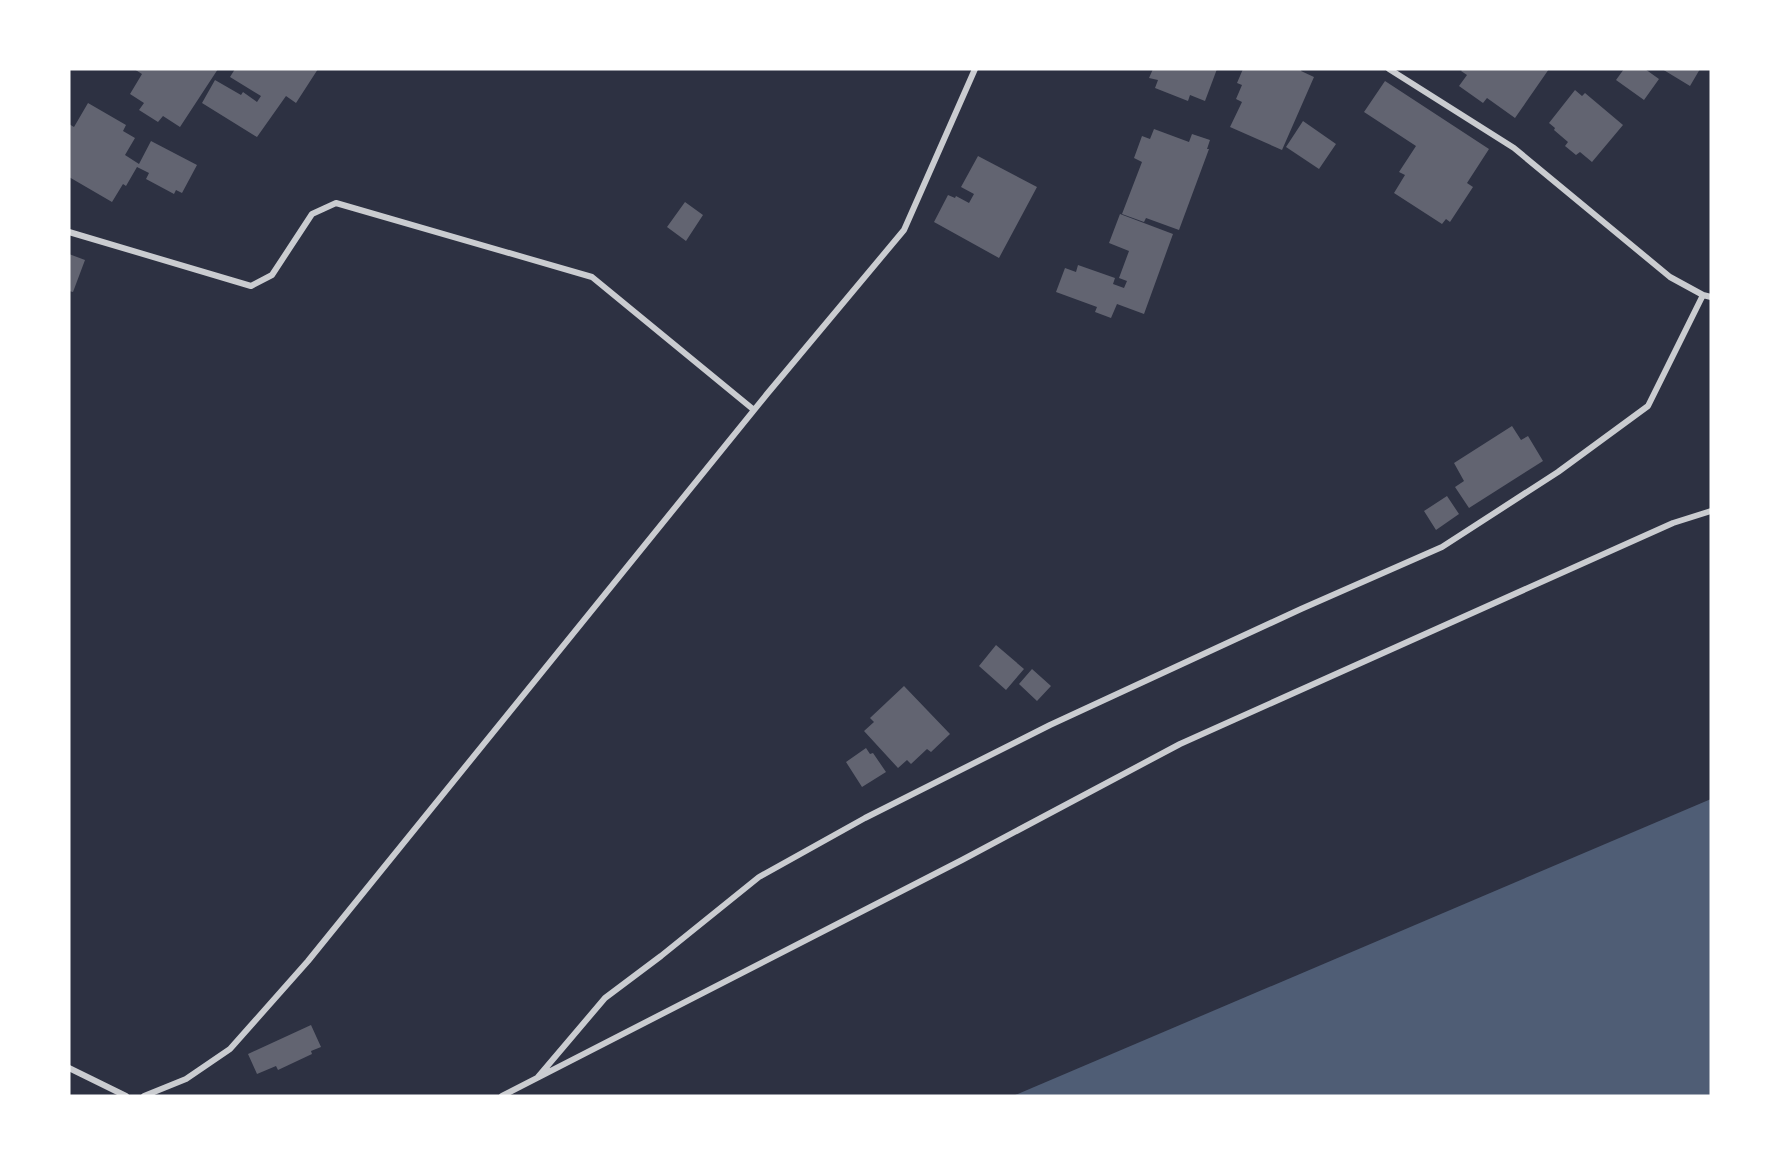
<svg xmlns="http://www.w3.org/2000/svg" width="1780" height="1165" viewBox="0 0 1780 1165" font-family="Mulish,sans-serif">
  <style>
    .water { fill: #4f5d75 }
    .building { fill: #626471 }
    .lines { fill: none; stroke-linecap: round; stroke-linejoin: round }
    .minor { stroke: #caccd0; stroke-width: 6 }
  </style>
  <rect width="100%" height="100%" fill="#2d3142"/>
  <path class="water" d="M 1711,799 L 1711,1096 L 1013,1096 Z"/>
  <path class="building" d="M 134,69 L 218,69 L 180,127 L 163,116 L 158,122 L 139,110 L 144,103 L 130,94 L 142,74 Z
    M 235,69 L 318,69 L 296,103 L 286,96 L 257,137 L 202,103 L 215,80 L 241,95 L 243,92 L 257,102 L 261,96 L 230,77 Z
    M 1153,69 L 1217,69 L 1205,101 L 1190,95 L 1188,101 L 1155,88 L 1158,80 L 1149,78 Z
    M 1243,69 L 1302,69 L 1301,71 L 1314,77 L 1282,150 L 1230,127 L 1242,102 L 1236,99 L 1242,85 L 1237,83 Z
    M 1463,69 L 1549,69 L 1515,118 L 1487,98 L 1483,103 L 1459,86 L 1467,75 L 1461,71 Z
    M 1624,69 L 1645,69 L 1659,79 L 1644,100 L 1616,80 Z
    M 1662,69 L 1700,69 L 1690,86 Z
    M 1385,81 L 1489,149 L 1467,183 L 1473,187 L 1450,222 L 1446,219 L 1442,224 L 1394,193 L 1405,175 L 1399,172 L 1416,146 L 1364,112 Z
    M 1575,90 L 1582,96 L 1585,93 L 1623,125 L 1592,162 L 1580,152 L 1576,155 L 1565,146 L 1568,142 L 1554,130 L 1555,128 L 1549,123 Z
    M 88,103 L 126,125 L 123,131 L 135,138 L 125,155 L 139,164 L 151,141 L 197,165 L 182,193 L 176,190 L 174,194 L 146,179 L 149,173 L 137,167 L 126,186 L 123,184 L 112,202 L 69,177 L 69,124 L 74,127 Z
    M 1303,121 L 1336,144 L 1319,169 L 1286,147 Z
    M 1154,129 L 1189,142 L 1192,134 L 1210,140 L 1207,149 L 1209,149 L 1179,230 L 1146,218 L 1144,222 L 1122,214 L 1142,162 L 1134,158 L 1142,136 L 1150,139 Z
    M 978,156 L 1037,187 L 999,258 L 934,222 L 948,195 L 955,198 L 956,196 L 969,203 L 974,194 L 961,187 Z
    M 685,202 L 703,215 L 686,241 L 667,227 Z
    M 1120,214 L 1173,234 L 1144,314 L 1117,304 L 1111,318 L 1095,312 L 1097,307 L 1056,292 L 1065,268 L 1076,272 L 1078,265 L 1115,278 L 1113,284 L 1124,288 L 1127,281 L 1119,278 L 1129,251 L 1109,243 Z
    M 69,254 L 85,260 L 73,292 L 69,291 Z
    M 1512,426 L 1521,440 L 1528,436 L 1543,461 L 1469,508 L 1455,487 L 1464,481 L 1454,463 Z
    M 1447,496 L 1459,514 L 1436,530 L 1424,511 Z
    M 996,645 L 1024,669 L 1006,690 L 979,666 Z
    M 1032,669 L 1051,686 L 1037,701 L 1019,684 Z
    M 904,686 L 950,734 L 931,752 L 927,749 L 911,764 L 907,760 L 898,768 L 864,731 L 874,722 L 870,718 Z
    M 866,748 L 870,754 L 873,753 L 886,772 L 862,787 L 846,762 Z
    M 311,1025 L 321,1047 L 311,1051 L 312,1054 L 278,1070 L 276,1066 L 257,1074 L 248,1054 Z"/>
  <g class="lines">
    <path class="minor" d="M 1389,69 L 1514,148 L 1670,277 L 1703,295 L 1711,297
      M 69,232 L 251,286 L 272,275 L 312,214 L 336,203 L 592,277 L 754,410
      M 69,1068 L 126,1096
      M 538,1077 L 605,998 L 661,956 L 759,877 L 865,818 L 1050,725 L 1301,609 L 1442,547 L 1558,472 L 1648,406 L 1703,295
      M 144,1096 L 186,1079 L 230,1049 L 308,961 L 767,394 L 904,230 L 975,69
      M 502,1096 L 962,860 L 1180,744 L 1673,523 L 1711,511"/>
  </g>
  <rect width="1780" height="1165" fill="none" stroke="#ffffff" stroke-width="141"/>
</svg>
